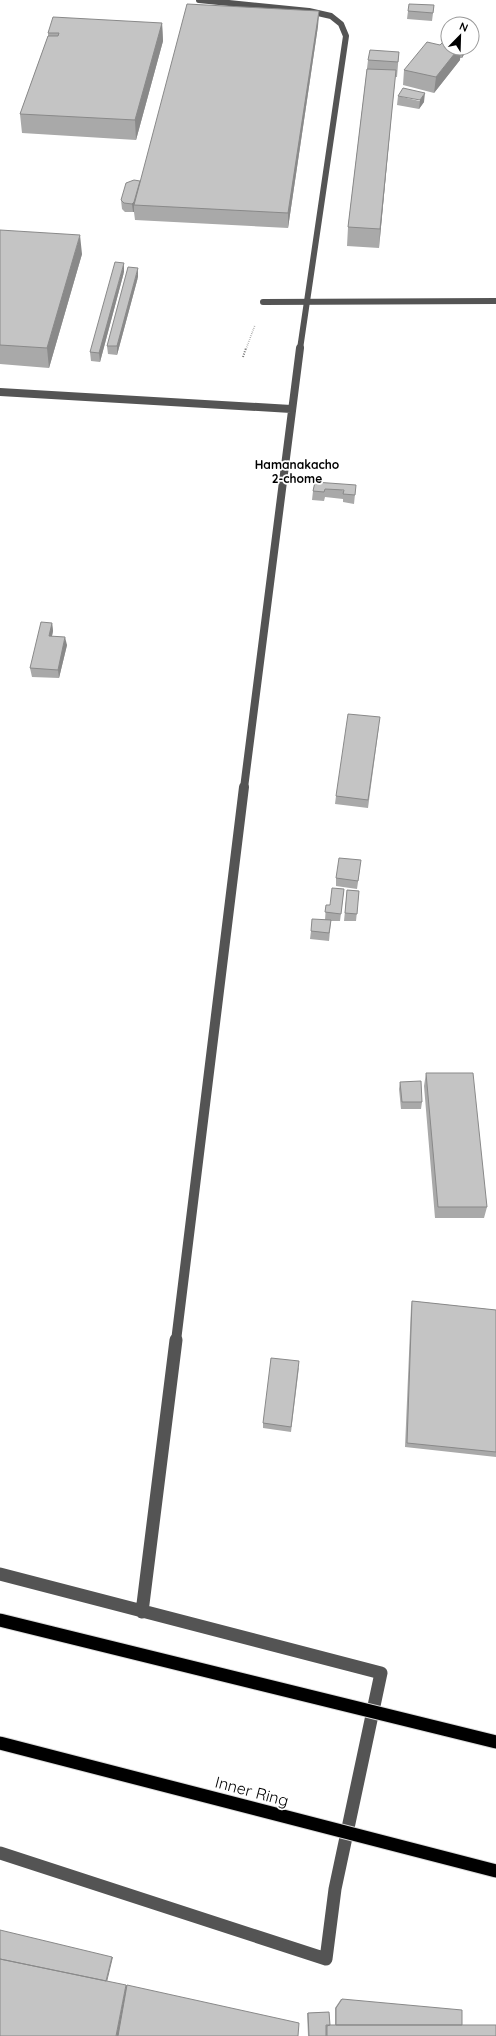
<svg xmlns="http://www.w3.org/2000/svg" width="496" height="2036" viewBox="0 0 496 2036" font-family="Quicksand,sans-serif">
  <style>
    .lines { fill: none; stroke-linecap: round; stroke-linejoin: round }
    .path-far1 { stroke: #767676; stroke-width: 1.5; stroke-dasharray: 0.5 1.5; stroke-linecap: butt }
    .path { stroke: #767676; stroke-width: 2; stroke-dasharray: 1 1.5; stroke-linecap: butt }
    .minor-far3 { stroke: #545454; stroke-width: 6 }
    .minor-far2 { stroke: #545454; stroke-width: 8 }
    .minor-far1 { stroke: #545454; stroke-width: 10 }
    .minor { stroke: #545454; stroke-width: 13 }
    .major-bridge-casing { stroke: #dbdbdb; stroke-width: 15; stroke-linecap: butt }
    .minor-bridge { stroke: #545454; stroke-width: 6 }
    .major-bridge { stroke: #000; stroke-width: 13 }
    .wall { fill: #a9a9a9 }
    .shaded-wall { fill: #898989 }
    .building { fill: #c4c4c4; stroke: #898989 }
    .labels { text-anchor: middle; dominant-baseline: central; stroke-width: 3.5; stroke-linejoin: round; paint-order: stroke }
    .far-neighbourhood-label { font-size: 12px; font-weight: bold; fill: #000; stroke: #fff }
    .near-street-label { font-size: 16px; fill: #000; stroke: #fff }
  </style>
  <rect width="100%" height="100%" fill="#fff"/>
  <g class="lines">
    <path class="path-far1" d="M 246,349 L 255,325"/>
    <path class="path" d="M 243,357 L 246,348"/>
    <path class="minor-far3" d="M 199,0 L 309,11 L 331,16 L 341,24 L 346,36 L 300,349"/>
    <path class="minor-far2" d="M 0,392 L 291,409
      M 244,788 L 300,348"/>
    <path class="minor-far1" d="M 176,1341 L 244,787"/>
    <path class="minor" d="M 0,1574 L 381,1673 L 335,1889 L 326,1959 L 0,1853
      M 142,1612 L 176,1340"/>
    <g class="major-bridge-casing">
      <path id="major-bridge" d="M 0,1620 L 496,1742
        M 0,1743 L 496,1871"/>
    </g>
    <path class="minor-bridge" d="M 263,302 L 496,301"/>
    <use href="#major-bridge" class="major-bridge"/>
  </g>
  <path class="wall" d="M 434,5 L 432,21 L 407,19 L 408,11 Z
    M 319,11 L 318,26 L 288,228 L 135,220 L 134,212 L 125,212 L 122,209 L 121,200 Z
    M 162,23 L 163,41 L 136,140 L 22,133 L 20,114 L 48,36 L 48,33 Z
    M 448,48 L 467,48 L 466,51 L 462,58 L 460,58 L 460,60 L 434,93 L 403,85 L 404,70 Z
    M 399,52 L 397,77 L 395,77 L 379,248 L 347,246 L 348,227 L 368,60 Z
    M 398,96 L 424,102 L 419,109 L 397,105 Z
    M 0,230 L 82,254 L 49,368 L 0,364 Z
    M 124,272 L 100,362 L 91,361 L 90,352 Z
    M 138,277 L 117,355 L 108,354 L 107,346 Z
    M 315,482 L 355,494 L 354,504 L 343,502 L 343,499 L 325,497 L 324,501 L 312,500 L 313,491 Z
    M 52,623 L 53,631 L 52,636 L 67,645 L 59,678 L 32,677 L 30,668 Z
    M 379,726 L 368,808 L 335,804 L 336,796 Z
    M 360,868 L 357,889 L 336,886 L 336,878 Z
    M 344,889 L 340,921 L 331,921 L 329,941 L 310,939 L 311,931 L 325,920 L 326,905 L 330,905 Z
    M 347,890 L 359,891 L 356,921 L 344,921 Z
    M 426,1073 L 487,1207 L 484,1218 L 435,1218 L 424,1086 Z
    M 400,1082 L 422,1102 L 421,1109 L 401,1109 L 399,1089 Z
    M 412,1301 L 496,1310 L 496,1457 L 405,1447 L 411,1307 Z
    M 299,1367 L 291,1432 L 263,1428 L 263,1423 Z
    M 341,1999 L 462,2025 L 496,2036 L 308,2036 L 307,2013 L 329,2012 L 330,2025 L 335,2025 L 335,2008 Z"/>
  <path class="shaded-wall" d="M 319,11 L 318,26 L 288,228 L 288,213 Z
    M 162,23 L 163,41 L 136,140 L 135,120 Z
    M 459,48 L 461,48 L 460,60 L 434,93 L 436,77 Z
    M 463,48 L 467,48 L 466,51 L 462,58 L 462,49 Z
    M 396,70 L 394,89 L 379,248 L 380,229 Z
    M 425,93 L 424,102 L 419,109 L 420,100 Z
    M 136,200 L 134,205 L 134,212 L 133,212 L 132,204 Z
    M 80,235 L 82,254 L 49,368 L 47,348 Z
    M 124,263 L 124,272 L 100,362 L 99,353 Z
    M 138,268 L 138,277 L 117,355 L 117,346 Z
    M 52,623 L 53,631 L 50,645 L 49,636 Z
    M 65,637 L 67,645 L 59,678 L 58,670 Z
    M 112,1957 L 113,1957 L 107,1982 L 106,1982 Z
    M 126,1985 L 129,1986 L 120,2036 L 116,2036 Z"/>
  <path class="building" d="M 187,4 L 319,11 L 288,213 L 134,205 Z
    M 409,4 L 434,5 L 433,13 L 408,11 Z
    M 53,17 L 162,23 L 135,120 L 20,114 L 48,36 L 58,36 L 59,33 L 48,33 Z
    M 444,41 L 448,42 L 448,48 L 459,48 L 436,77 L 404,70 L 427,42 L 440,45 Z
    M 370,50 L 399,52 L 398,62 L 368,60 Z
    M 367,69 L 396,70 L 380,229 L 348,227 Z
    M 403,88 L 425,93 L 420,100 L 398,96 Z
    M 134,180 L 140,181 L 134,202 L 132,204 L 124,203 L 121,200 L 126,183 Z
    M 0,230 L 80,235 L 47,348 L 0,345 Z
    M 115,262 L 124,263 L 99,353 L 90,352 Z
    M 128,267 L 138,268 L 117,346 L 107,346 Z
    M 315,482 L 356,485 L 355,495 L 343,494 L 344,490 L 325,489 L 324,492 L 313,491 Z
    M 41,622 L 52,623 L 49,636 L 65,637 L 58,670 L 30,668 Z
    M 348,714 L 380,717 L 368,800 L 336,796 Z
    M 339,858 L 361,860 L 358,881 L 336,878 Z
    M 332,888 L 344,889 L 341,914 L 325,912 L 326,905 L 330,905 Z
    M 347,890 L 359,891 L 357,914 L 345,913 Z
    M 312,919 L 331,920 L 329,933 L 311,931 Z
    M 426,1073 L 473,1073 L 487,1207 L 438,1207 Z
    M 421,1081 L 422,1102 L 402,1102 L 400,1082 Z
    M 412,1301 L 496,1310 L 496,1452 L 407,1443 Z
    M 271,1358 L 299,1361 L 291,1427 L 263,1423 Z
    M 0,1930 L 112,1957 L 106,1981 L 0,1959 Z
    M 0,1959 L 126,1985 L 116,2036 L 0,2036 Z
    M 127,1985 L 299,2023 L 298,2036 L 118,2036 Z
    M 342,1999 L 462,2010 L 462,2025 L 336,2025 L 336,2008 Z
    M 329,2012 L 330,2025 L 326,2025 L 326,2036 L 309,2036 L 308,2013 Z
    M 330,2025 L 496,2025 L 496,2036 L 327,2036 L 327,2026 Z"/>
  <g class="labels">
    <g class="far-neighbourhood-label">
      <text x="297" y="464">Hamanakacho<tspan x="297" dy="14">2-chome</tspan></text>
    </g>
    <g class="near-street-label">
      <text transform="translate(252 1791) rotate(15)">Inner Ring</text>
    </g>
  </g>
  <g transform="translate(460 36) rotate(23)"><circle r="19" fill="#ffffff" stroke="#999999"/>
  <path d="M0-3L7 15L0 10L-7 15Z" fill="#000000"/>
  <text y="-6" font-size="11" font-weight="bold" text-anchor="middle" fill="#000000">N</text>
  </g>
</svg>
